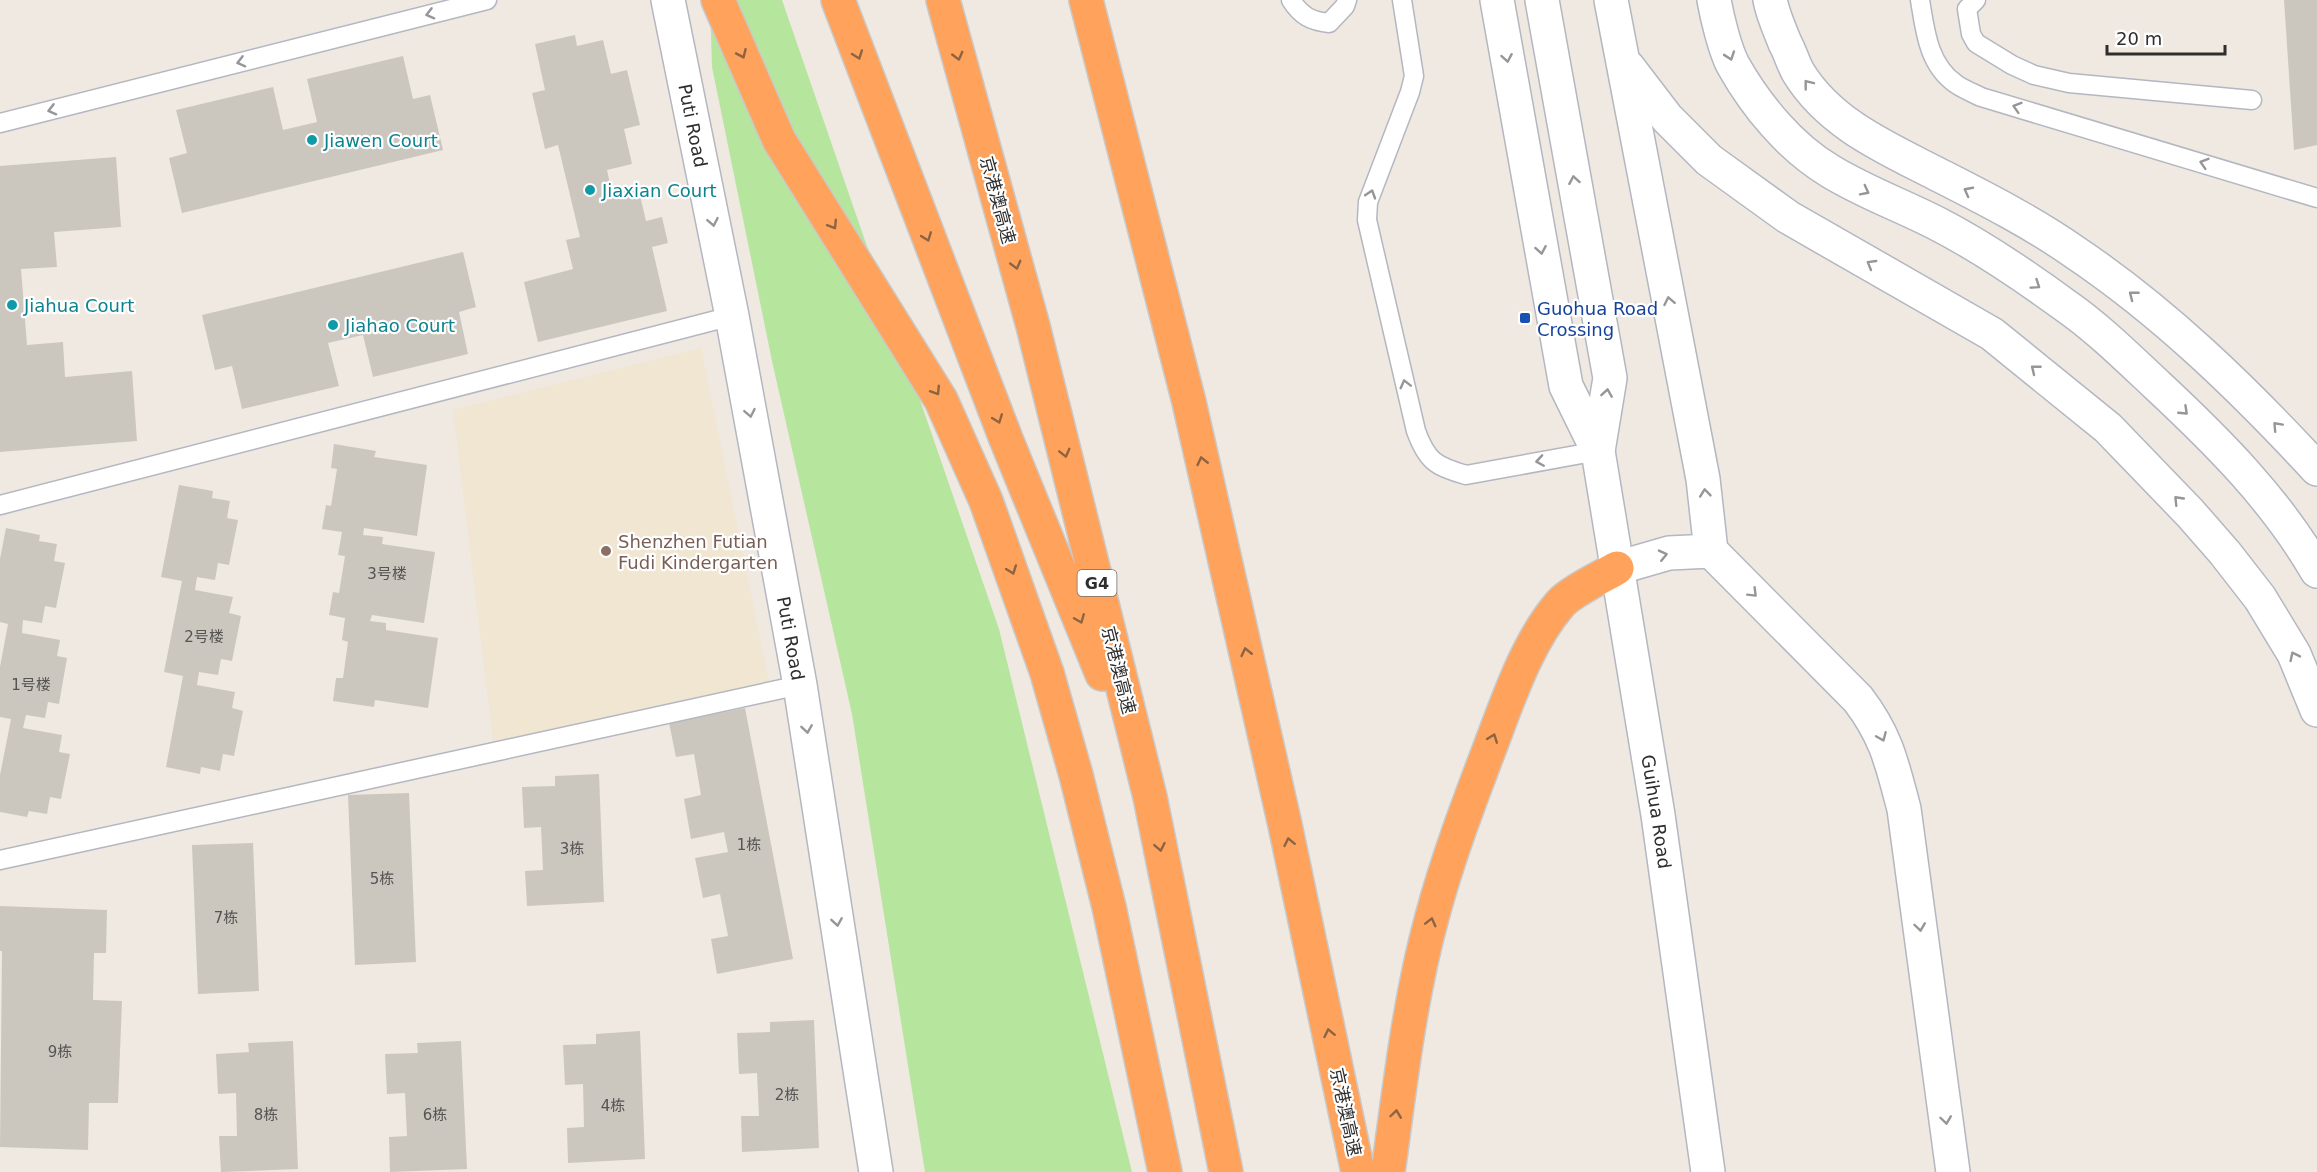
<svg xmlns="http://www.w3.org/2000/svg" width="2317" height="1172" viewBox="0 0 2317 1172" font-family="'DejaVu Sans','Noto Sans SC',sans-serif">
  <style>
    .education { fill: #f0e6d1 }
    .green { fill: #b6e59e }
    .building { fill: #cbc7bf }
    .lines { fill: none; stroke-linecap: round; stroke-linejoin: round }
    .lane-casing { stroke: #b4b7c1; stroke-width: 21 }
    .street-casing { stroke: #b4b7c1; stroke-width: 36 }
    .secondary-casing { stroke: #b4b7c1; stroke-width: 36 }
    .highway-casing { stroke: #c9c9c9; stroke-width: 36 }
    .lane { stroke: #fff; stroke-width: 18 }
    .street { stroke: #fff; stroke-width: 33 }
    .secondary { stroke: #fff; stroke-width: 33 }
    .highway { stroke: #ffa35c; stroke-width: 33 }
    .oneway { stroke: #969696 }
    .oneway2 { stroke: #8c6343 }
    .culture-dot { fill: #0f9aa8; stroke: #fff; stroke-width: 2 }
    .transit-dot { fill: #1a4fb4; stroke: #fff; stroke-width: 2 }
    .education-dot { fill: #8d6e63; stroke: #fff; stroke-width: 2 }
    .labels { text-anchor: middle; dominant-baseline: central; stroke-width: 4.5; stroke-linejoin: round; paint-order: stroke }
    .number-label { font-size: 15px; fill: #555452 }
    .shield { fill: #fff; stroke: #6d6d6d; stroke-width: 1.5 }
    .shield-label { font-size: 16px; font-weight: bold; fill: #2e2e2e }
    .street-label { font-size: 18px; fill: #2e2e2e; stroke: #fff }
    .culture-label { font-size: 18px; fill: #0d838f; stroke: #fff; text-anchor: start }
    .transit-label { font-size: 18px; fill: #164399; stroke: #fff; text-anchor: start }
    .education-label { font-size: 18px; fill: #785e54; stroke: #fff; text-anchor: start }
  </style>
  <rect width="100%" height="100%" fill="#efe9e1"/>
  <path class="education" d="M 701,348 L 771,692 L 494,749 L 453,410 Z"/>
  <path class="green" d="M 710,0 L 782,0 L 999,629 L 1132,1172 L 925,1172 L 852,714 L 772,361 L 712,67 Z"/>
  <path class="building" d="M 2284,0 L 2317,0 L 2317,145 L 2294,150 Z
    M 575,35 L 577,46 L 603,40 L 611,74 L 627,70 L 640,125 L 624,129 L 632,164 L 607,170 L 612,193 L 638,187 L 646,221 L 662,217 L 668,243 L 652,247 L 667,311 L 538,342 L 524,282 L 573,269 L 566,240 L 580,237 L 558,145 L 545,149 L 532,93 L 545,90 L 535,44 Z
    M 403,56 L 413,99 L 430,95 L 443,150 L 182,213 L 169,158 L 187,153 L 176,110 L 273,87 L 283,130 L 317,122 L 307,79 Z
    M 116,157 L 121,227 L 54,232 L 57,267 L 21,269 L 27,345 L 63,342 L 65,377 L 132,371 L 137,441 L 0,452 L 0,166 Z
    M 463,252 L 476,307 L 459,312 L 468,354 L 373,377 L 363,335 L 328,343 L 339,386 L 242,409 L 232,366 L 215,370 L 202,315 Z
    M 334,444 L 376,451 L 374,457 L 427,465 L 417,536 L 364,528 L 363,535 L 383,537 L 382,544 L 435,552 L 424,623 L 372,615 L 370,621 L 386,623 L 386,630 L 438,638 L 428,708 L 375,700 L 374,707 L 333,701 L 336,678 L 343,678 L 348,642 L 342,640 L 345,618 L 329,615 L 333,592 L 339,593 L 345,556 L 338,555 L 342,532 L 322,529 L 326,505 L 331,506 L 337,469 L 331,468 Z
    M 179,485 L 213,491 L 212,498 L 230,501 L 227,518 L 238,520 L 229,565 L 218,563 L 215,580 L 197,577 L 195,590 L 233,597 L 229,613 L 241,616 L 232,661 L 221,659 L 218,675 L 199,672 L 197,685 L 235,692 L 232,708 L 243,711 L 234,756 L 223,754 L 220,771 L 201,767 L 200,774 L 166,767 L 183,676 L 164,672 L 182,581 L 161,577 Z
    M 6,528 L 40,535 L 39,541 L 57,544 L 54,561 L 65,563 L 56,608 L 45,606 L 42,623 L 23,620 L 22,633 L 60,640 L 57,656 L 67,658 L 59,704 L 48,702 L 45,718 L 26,715 L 23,728 L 62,735 L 59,752 L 70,754 L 61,799 L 50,797 L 47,814 L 29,811 L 27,817 L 0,812 L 0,775 L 11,719 L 0,717 L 0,667 L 8,624 L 0,622 L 0,559 Z
    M 745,708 L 793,959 L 717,974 L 711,939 L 728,936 L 720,894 L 703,898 L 695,858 L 728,852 L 724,832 L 691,839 L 684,799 L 701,795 L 694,754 L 676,757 L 669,723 Z
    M 599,774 L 604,902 L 527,906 L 525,871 L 543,870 L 541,827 L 524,828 L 522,787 L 555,786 L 555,776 Z
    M 409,793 L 416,962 L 355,965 L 348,795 Z
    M 253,843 L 259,991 L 198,994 L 192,845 Z
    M 0,906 L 107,910 L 106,953 L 94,953 L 93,1000 L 122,1001 L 118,1103 L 89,1103 L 88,1150 L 0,1147 L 2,951 L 0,951 Z
    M 814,1020 L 819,1148 L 742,1152 L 741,1116 L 759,1116 L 757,1073 L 739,1074 L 737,1033 L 770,1032 L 770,1022 Z
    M 640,1031 L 645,1159 L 568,1163 L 567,1128 L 584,1127 L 583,1084 L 565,1085 L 563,1045 L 596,1044 L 596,1034 Z
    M 293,1041 L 298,1169 L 221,1172 L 219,1136 L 237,1136 L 236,1093 L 218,1094 L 216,1054 L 249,1052 L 248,1043 Z
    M 461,1041 L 467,1169 L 390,1172 L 389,1137 L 407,1136 L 405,1093 L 387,1094 L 385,1054 L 418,1053 L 417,1043 Z"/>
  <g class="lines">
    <g class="lane-casing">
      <path id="lane" d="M 1291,0 C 1301,16 1311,21 1329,23 L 1345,6 L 1347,0
        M 1402,0 L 1414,76 L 1410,92 L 1368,202 L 1367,220 L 1416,431 C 1427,461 1435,466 1466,475 L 1598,451
        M 1920,0 C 1925,30 1928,65 1956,84 C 1963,89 1973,93 1981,97 L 2317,198
        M 1976,0 L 1967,9 L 1971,34 L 1976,43 L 2012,65 L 2034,75 L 2069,83 L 2252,100
        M 0,123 L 487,0
        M 0,505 L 732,316
        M 0,860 L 800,685"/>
    </g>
    <g class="street-casing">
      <g id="street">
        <path id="s1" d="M 668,0 L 732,316 L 800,685 L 876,1172"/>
      </g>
    </g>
    <g class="secondary-casing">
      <g id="secondary">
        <path id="s2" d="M 1497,0 L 1566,386 L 1598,451 L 1658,815 L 1708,1172"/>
        <path d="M 1542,0 L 1610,378 L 1598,451"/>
        <path d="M 1611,0 L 1703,479 L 1711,551 L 1858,699 C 1887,737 1892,764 1904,809 L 1953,1172"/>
        <path d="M 1714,0 C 1717,17 1725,50 1733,65 C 1756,106 1790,147 1830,171 C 1864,192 1901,205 1936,223 C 1981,246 2025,276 2066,306 C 2099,329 2129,359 2158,386 C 2218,442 2276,500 2317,571"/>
        <path d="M 1770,0 C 1773,15 1779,28 1785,43 C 1790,52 1793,63 1798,72 C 1829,123 1884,147 1935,173 C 1982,197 2030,221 2073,251 C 2164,312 2243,389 2317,469"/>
        <path d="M 1628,67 L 1667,118 L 1709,160 L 1788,217 L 1992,334 L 2108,428 L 2190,513 L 2225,553 L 2260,598 L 2294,654 L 2317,710"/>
        <path d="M 1617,568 L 1669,553 L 1711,551"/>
      </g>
    </g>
    <g class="highway-casing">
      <path id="highway" d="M 718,0 L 779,140 L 941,400 L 986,501 L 1047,673 L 1076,775 L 1109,907 L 1165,1172
        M 838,0 L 1006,439 L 1102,674
        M 943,0 L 1033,326 L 1150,797 L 1226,1172
        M 1086,0 L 1189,402 L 1285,825 L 1358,1172
        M 1388,1172 C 1400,1087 1409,1001 1432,917 C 1448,857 1470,800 1492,742 C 1509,697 1528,641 1560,604 C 1570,592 1602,577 1617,568"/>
    </g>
    <use href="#lane" class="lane"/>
    <use href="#street" class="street"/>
    <use href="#secondary" class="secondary"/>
    <use href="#highway" class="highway"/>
  </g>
  <defs><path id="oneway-chevron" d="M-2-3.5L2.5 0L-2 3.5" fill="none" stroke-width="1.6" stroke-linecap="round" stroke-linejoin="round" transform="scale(1.5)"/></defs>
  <g class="oneway">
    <use href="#oneway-chevron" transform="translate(430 14) rotate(166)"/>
    <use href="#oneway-chevron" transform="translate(1730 56) rotate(71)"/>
    <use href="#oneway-chevron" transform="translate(1507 58) rotate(80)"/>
    <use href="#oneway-chevron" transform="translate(241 62) rotate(166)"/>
    <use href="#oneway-chevron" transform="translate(1808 84) rotate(-128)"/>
    <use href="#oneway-chevron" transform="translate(2017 107) rotate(-163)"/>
    <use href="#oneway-chevron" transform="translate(52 110) rotate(166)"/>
    <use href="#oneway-chevron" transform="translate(2204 163) rotate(-163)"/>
    <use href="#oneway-chevron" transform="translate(1574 180) rotate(-100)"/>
    <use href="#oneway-chevron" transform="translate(1865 191) rotate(27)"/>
    <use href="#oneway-chevron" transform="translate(1968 191) rotate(-152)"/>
    <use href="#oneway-chevron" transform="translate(1371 194) rotate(-72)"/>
    <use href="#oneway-chevron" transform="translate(713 222) rotate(79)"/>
    <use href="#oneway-chevron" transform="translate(1541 250) rotate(80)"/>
    <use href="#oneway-chevron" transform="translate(1871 264) rotate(-150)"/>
    <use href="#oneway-chevron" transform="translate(2036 285) rotate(34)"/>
    <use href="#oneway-chevron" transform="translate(2133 295) rotate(-142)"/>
    <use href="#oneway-chevron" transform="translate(1669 301) rotate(-101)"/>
    <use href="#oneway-chevron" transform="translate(2035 369) rotate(-141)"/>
    <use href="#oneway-chevron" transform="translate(1405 384) rotate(-104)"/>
    <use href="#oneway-chevron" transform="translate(1607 393) rotate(-81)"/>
    <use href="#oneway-chevron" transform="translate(2184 411) rotate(43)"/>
    <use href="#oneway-chevron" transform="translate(750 413) rotate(79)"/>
    <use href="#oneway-chevron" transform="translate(2277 426) rotate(-133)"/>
    <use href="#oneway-chevron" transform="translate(1540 461) rotate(171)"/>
    <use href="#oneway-chevron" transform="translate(1705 493) rotate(-96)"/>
    <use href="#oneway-chevron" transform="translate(2178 500) rotate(-134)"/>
    <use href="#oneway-chevron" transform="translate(1663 555) rotate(-13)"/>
    <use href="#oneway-chevron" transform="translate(1753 593) rotate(45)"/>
    <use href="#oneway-chevron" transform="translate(2294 656) rotate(-116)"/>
    <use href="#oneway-chevron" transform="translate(807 729) rotate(81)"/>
    <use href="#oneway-chevron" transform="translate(1882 737) rotate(67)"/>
    <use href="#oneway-chevron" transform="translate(837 922) rotate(81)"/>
    <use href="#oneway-chevron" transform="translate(1920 927) rotate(82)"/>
    <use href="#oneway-chevron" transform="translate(1946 1120) rotate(82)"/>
  </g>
  <g class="oneway2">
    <use href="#oneway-chevron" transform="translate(742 54) rotate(66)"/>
    <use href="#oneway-chevron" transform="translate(858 55) rotate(70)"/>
    <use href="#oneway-chevron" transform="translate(958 56) rotate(75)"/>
    <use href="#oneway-chevron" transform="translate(833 225) rotate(58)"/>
    <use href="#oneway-chevron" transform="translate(927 237) rotate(69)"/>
    <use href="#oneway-chevron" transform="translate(1016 265) rotate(75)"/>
    <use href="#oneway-chevron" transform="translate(936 391) rotate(58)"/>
    <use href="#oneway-chevron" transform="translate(998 419) rotate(69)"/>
    <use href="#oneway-chevron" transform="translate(1065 453) rotate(76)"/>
    <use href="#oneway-chevron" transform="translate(1202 461) rotate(-103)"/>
    <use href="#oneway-chevron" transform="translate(1012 570) rotate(70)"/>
    <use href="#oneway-chevron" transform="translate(1080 619) rotate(68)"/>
    <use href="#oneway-chevron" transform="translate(1246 652) rotate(-103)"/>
    <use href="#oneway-chevron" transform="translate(1493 738) rotate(-69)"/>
    <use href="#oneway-chevron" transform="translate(1289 842) rotate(-102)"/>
    <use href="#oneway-chevron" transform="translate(1160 847) rotate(79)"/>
    <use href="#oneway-chevron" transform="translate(1431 922) rotate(-76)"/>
    <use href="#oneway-chevron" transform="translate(1329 1033) rotate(-102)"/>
    <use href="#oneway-chevron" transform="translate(1396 1114) rotate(-82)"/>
  </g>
  <g class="culture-dot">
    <circle cx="312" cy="140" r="6"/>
    <circle cx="590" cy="190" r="6"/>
    <circle cx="12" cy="305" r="6"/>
    <circle cx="333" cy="325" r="6"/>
  </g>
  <rect class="transit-dot" x="1519" y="312" width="12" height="12" rx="3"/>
  <circle class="education-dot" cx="606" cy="551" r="6"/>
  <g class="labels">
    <g class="number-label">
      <text x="387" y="574">3号楼</text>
      <text x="204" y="637">2号楼</text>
      <text x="31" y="685">1号楼</text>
      <text x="749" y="845">1栋</text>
      <text x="572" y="849">3栋</text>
      <text x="382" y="879">5栋</text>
      <text x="226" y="918">7栋</text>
      <text x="60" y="1052">9栋</text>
      <text x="787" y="1095">2栋</text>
      <text x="613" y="1106">4栋</text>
      <text x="266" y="1115">8栋</text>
      <text x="435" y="1115">6栋</text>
    </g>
    <rect class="shield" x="1077.5" y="570" width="39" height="26" rx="4.5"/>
    <g class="shield-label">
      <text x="1097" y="583">G4</text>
    </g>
    <g class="street-label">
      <text stroke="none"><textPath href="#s1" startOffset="128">Puti Road</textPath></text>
      <text transform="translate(998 200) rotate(75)">京港澳高速</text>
      <text stroke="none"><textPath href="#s1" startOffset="650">Puti Road</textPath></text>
      <text transform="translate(1119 670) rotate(76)">京港澳高速</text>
      <text stroke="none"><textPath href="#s2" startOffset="830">Guihua Road</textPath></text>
      <text transform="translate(1346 1112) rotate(78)">京港澳高速</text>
    </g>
    <g class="culture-label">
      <text x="324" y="140">Jiawen Court</text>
      <text x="602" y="190">Jiaxian Court</text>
      <text x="24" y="305">Jiahua Court</text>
      <text x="345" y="325">Jiahao Court</text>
    </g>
    <g class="transit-label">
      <text x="1537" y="308">Guohua Road<tspan x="1537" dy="21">Crossing</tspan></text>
    </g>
    <g class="education-label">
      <text x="618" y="541">Shenzhen Futian<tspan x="618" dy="21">Fudi Kindergarten</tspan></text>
    </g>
  </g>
  <path d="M2107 45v9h118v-9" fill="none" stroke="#2e2e2e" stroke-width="3"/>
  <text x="2116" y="45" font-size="18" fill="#2e2e2e" stroke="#ffffff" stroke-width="4.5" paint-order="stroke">20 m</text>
</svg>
